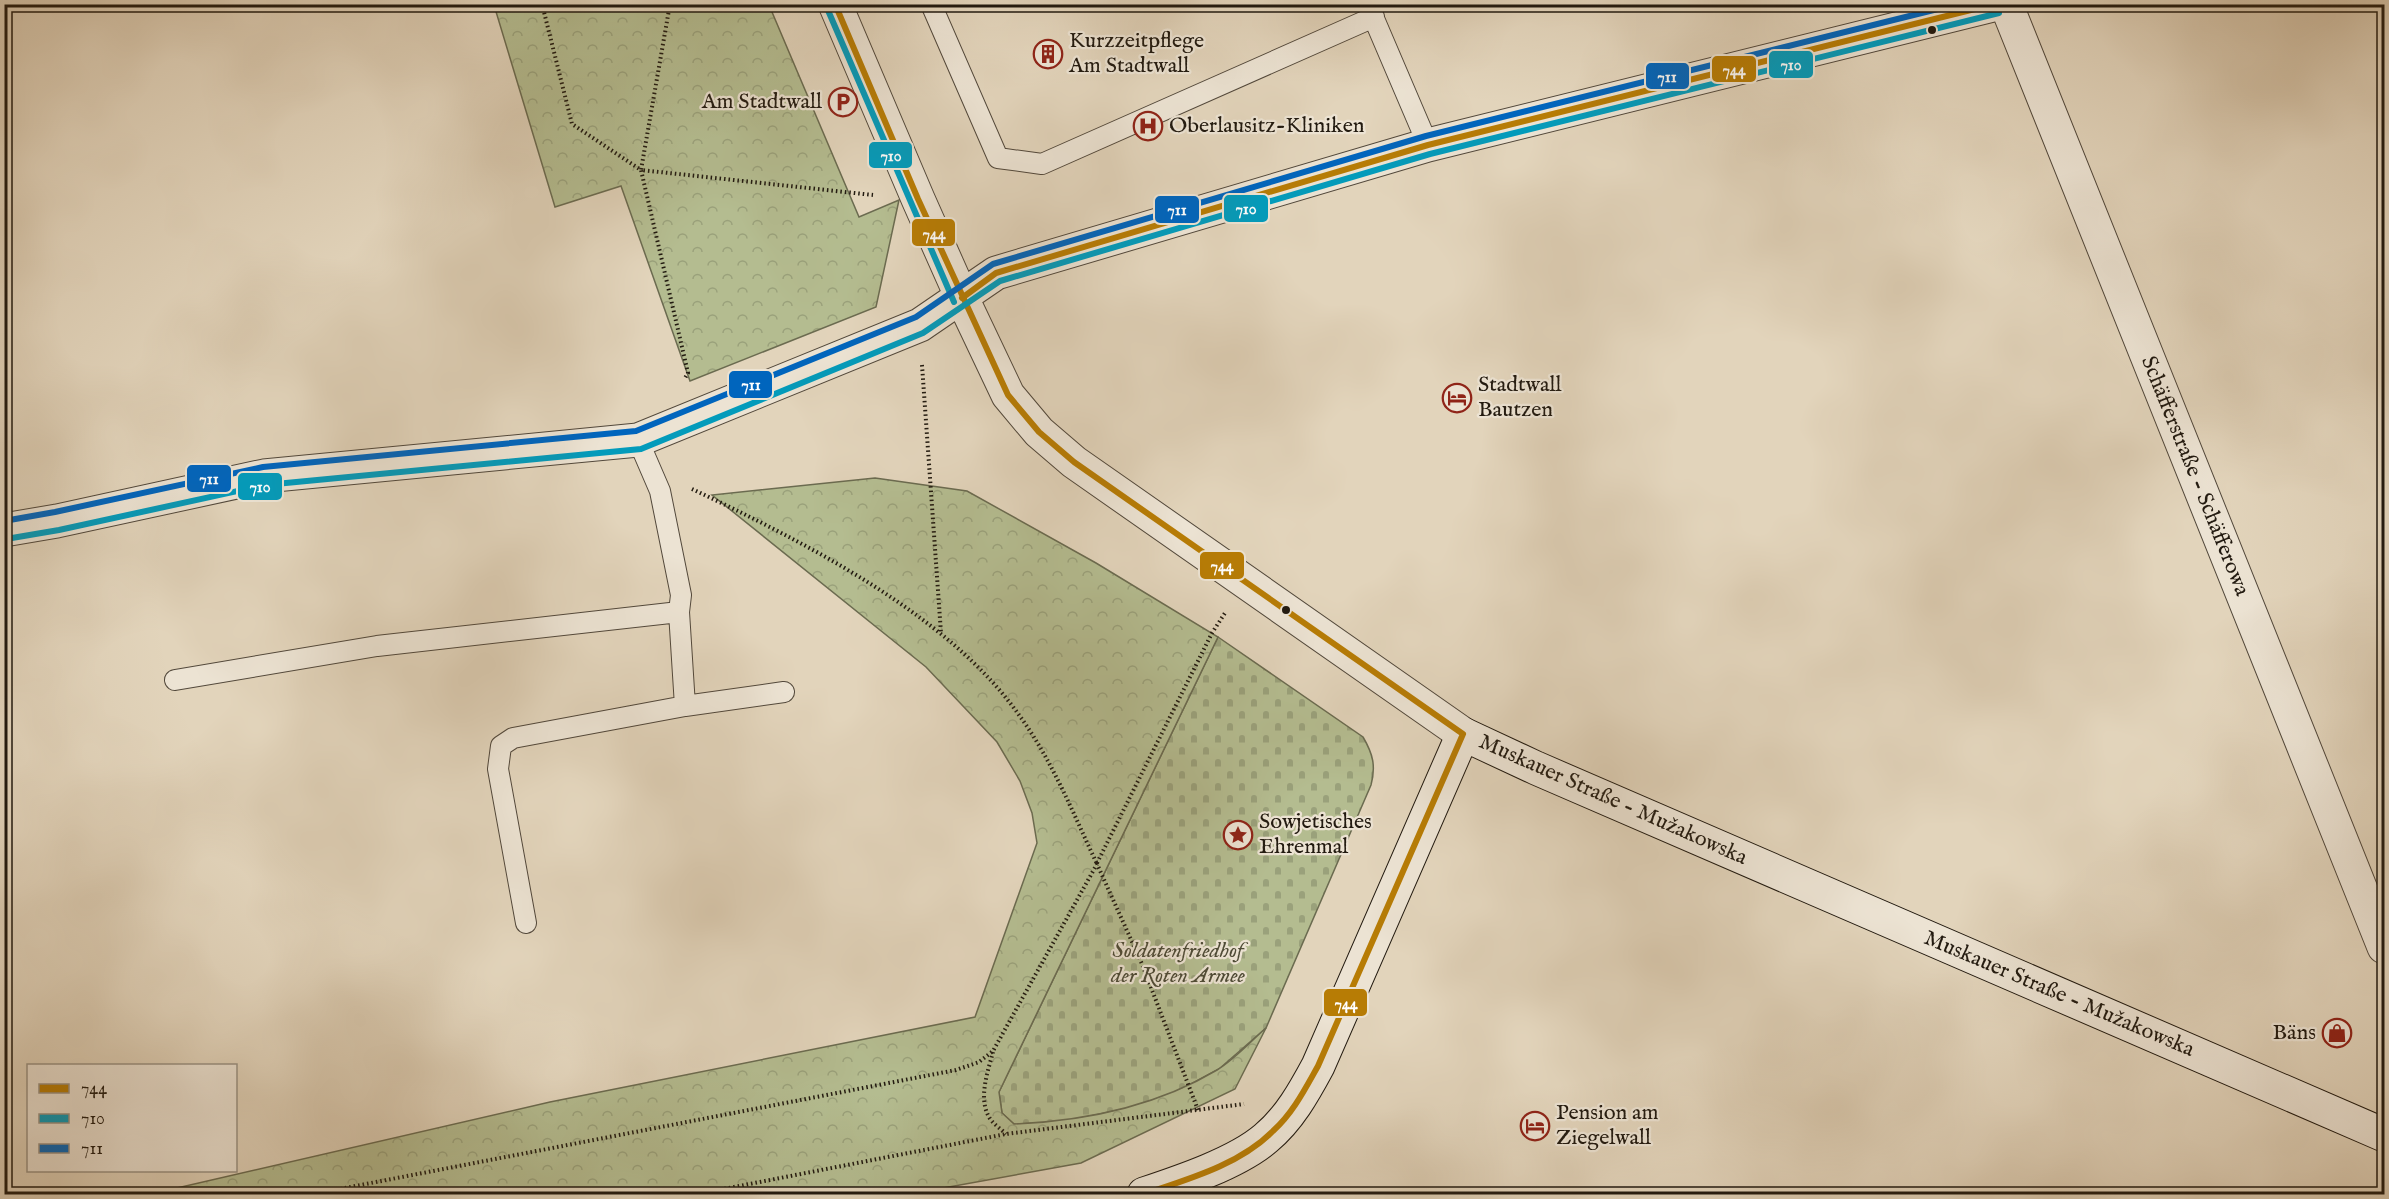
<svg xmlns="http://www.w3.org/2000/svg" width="2389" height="1199" viewBox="0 0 2389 1199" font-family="'IM FELL English',serif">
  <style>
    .cemetery { fill: url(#cemetery-stones); stroke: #6b6b50; stroke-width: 1.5 }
    .park { fill: url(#park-crowns); stroke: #6b6b50; stroke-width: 1.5 }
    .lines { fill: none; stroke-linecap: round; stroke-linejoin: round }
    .lane-casing { stroke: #52483b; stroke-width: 22 }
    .street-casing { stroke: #52483b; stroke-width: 35 }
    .secondary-casing { stroke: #221a10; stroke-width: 35 }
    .path { stroke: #221a10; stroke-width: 4; stroke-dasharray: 1.5 3; stroke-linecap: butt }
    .lane { stroke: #ece3d3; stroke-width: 20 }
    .street { stroke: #ece3d3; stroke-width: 33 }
    .secondary { stroke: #ece3d3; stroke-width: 33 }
    .bus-1-casing { stroke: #ece3d3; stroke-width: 10 }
    .bus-2-casing { stroke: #ece3d3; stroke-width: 10 }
    .bus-3-casing { stroke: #ece3d3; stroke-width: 10 }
    .bus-1 { stroke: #b77c05; stroke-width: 6 }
    .bus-2 { stroke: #039bbb; stroke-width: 6 }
    .bus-3 { stroke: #0065bd; stroke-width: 6 }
    .bus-dot { fill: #221a10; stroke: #ece3d3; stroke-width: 2 }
    .labels { text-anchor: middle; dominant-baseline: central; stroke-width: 4.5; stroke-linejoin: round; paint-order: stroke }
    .poi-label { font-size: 22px; fill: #221a10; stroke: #ece3d3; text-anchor: start }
    .street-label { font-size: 22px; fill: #221a10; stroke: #ece3d3 }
    .park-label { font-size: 22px; font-style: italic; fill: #4e4b36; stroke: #ece3d3 }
    .line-badge { stroke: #ece3d3; stroke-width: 2 }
    .badge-label { font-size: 16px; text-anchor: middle; font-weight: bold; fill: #fff }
  </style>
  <defs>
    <pattern id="cemetery-stones" width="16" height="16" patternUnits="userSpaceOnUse" patternTransform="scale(1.5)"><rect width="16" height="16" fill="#b4bc90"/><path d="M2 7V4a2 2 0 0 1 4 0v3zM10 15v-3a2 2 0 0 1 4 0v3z" fill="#9aa17b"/></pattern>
    <pattern id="park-crowns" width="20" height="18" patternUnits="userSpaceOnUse" patternTransform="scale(1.5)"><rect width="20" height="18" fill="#b4bc90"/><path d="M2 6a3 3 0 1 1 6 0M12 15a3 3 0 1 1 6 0" fill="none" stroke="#9aa17b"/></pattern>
  </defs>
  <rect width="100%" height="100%" fill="#e2d4bb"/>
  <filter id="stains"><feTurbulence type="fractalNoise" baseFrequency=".00333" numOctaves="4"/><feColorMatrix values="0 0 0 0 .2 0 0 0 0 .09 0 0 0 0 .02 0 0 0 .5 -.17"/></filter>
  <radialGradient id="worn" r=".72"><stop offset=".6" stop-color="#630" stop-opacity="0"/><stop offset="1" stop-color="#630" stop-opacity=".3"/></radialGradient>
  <path class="cemetery" d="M 1218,637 L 1363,737 C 1373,754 1376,766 1371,785 L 1266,1028 L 1219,1069 L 1174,1093 L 1133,1107 L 1062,1122 L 1014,1124 L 1002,1113 L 999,1092 Z"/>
  <path class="park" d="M 494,5 L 769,5 L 859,217 L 899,200 L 876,307 L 690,381 L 621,186 L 555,207 Z
    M 875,478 L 967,491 L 1096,563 L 1218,637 L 999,1092 L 1002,1113 L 1014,1124 C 1085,1121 1155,1107 1217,1070 C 1234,1060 1250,1042 1266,1028 L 1235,1089 L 1081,1163 L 910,1194 L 151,1194 L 550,1102 L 975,1017 L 1037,843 L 1032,813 L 1020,781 L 997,742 L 926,667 L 712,495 Z"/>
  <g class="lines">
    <g class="lane-casing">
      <path id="lane" d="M 931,4 L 998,158 L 1042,164 L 1374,17
        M 1369,7 L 1428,145
        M 175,680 L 377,646 L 679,612 L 681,595 L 660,491 L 638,440
        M 685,706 L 784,692
        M 526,923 L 498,769 L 501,746 L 513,738 L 685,706 L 679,612"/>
    </g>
    <g class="street-casing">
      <path id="street" d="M 835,4 L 918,199 L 962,298 L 1008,395 L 1039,432 L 1074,462 L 1463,734
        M 2006,4 L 2384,947
        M 4,530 L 57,521 L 264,476 L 638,440 L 920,325 L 996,273 L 1428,145 L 1997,4"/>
    </g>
    <g class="secondary-casing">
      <path id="secondary" d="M 1144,1194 C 1180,1182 1237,1163 1266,1138 C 1289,1119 1304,1092 1318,1066 L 1463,734 L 1536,768 L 2384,1135"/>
    </g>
    <path class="path" d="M 542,4 L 572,124 L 641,170 L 688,373 L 685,378
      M 670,4 L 641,170 L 873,195
      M 922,365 L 941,633
      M 692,489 C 802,541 948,614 1019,715 C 1052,760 1073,813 1097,864
      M 1097,863 L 1212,633 L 1225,613
      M 993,1052 C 988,1071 978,1098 989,1117 C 992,1123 1001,1129 1006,1134
      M 314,1194 L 956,1070 L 979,1062 L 993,1051 L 1097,864 L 1142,964 L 1198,1110
      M 698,1194 L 1006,1134 L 1244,1104"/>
    <use href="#lane" class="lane"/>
    <use href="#street" class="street"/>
    <use href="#secondary" class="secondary"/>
    <g class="bus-1-casing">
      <path id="bus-1" d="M 835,4 L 918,199 L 1008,395 L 1039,432 L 1074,462 L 1463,734
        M 962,298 L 996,273 L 1428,145 L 1995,4
        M 1144,1194 C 1188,1179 1239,1165 1273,1131 C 1293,1113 1305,1089 1318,1066 L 1463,734"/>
    </g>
    <g class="bus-2-casing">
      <path id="bus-2" d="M 827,8 L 954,302
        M 6,539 L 59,530 L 265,485 L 641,449 L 923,333 L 1000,281 L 1430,154 L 1999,13"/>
    </g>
    <g class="bus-3-casing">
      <path id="bus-3" d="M 4,521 L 55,512 L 263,467 L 636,431 L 916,317 L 993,264 L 1426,136 L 1958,4"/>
    </g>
    <use href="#bus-1" class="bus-1"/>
    <use href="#bus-2" class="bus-2"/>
    <use href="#bus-3" class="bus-3"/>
  </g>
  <defs>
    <g id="building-ring" transform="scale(1.5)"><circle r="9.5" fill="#ece3d3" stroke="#8f2418" stroke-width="1.5"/><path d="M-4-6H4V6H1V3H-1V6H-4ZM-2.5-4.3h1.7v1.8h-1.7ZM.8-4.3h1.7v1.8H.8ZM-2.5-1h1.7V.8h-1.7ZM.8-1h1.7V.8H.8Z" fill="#8f2418"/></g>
    <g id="parking-ring" transform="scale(1.5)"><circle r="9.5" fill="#ece3d3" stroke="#8f2418" stroke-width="1.5"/><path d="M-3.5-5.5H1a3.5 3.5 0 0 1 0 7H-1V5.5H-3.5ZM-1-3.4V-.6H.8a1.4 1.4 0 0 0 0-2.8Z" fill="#8f2418"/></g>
    <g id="hospital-ring" transform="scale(1.5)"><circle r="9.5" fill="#ece3d3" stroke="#8f2418" stroke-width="1.5"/><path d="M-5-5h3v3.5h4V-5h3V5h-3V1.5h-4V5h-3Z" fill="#8f2418"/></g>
    <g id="hotel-ring" transform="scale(1.5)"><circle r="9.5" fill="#ece3d3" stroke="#8f2418" stroke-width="1.5"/><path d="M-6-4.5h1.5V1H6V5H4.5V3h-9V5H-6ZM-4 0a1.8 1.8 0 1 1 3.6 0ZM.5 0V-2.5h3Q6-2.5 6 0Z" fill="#8f2418"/></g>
    <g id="sight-ring" transform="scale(1.5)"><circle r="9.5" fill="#ece3d3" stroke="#8f2418" stroke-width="1.5"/><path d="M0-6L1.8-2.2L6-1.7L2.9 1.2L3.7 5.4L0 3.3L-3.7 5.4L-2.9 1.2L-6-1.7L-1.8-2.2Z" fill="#8f2418"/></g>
    <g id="shop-ring" transform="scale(1.5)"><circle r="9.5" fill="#ece3d3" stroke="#8f2418" stroke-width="1.5"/><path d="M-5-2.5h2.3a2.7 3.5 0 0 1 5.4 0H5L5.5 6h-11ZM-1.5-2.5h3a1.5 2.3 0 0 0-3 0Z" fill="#8f2418"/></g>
  </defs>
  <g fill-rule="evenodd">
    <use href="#building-ring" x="1048" y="54"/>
    <use href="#parking-ring" x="843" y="102"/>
    <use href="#hospital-ring" x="1148" y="126"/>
    <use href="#hotel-ring" x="1457" y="398"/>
    <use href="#sight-ring" x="1238" y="835"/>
    <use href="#shop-ring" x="2337" y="1033"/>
    <use href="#hotel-ring" x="1535" y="1126"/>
  </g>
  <g class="bus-dot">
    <circle cx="1932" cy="30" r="5"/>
    <circle cx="1286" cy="610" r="5"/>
  </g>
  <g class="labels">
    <g class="poi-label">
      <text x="1069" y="41">Kurzzeitpflege<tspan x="1069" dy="25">Am Stadtwall</tspan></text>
      <text x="822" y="102" text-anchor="end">Am Stadtwall</text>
      <text x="1169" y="126">Oberlausitz-Kliniken</text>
      <text x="1478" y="385">Stadtwall<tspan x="1478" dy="25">Bautzen</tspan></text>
      <text x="1259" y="822">Sowjetisches<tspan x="1259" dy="25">Ehrenmal</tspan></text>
      <text x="2316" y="1033" text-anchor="end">Bäns</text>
      <text x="1556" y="1113">Pension am<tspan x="1556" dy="25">Ziegelwall</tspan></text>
    </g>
    <g class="street-label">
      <text transform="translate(2195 476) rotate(68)">Schäfferstraße - Schäfferowa</text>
      <text transform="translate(1613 800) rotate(24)">Muskauer Straße - Mužakowska</text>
      <text transform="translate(2059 994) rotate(23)">Muskauer Straße - Mužakowska</text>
    </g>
    <g class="park-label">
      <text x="1178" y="951">Soldatenfriedhof<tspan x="1178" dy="25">der Roten Armee</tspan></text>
    </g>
  </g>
  <g class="line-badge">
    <rect x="1768" y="50" width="46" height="29" rx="6" fill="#039bbb"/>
    <rect x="1711" y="55" width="46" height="28" rx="6" fill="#b77c05"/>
    <rect x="1645" y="62" width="45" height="28" rx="6" fill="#0065bd"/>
    <rect x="868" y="141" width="45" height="28" rx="6" fill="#039bbb"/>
    <rect x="1223" y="194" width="46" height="29" rx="6" fill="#039bbb"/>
    <rect x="1154" y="195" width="46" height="29" rx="6" fill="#0065bd"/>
    <rect x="911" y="218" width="45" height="29" rx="6" fill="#b77c05"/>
    <rect x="728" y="370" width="45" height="29" rx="6" fill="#0065bd"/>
    <rect x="186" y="464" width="46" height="29" rx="6" fill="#0065bd"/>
    <rect x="237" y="472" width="46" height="29" rx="6" fill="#039bbb"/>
    <rect x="1199" y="551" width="46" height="29" rx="6" fill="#b77c05"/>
    <rect x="1323" y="988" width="45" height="29" rx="6" fill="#b77c05"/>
  </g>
  <g class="badge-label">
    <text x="1791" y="70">710</text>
    <text x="1734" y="75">744</text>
    <text x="1667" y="82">711</text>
    <text x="891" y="161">710</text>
    <text x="1246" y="214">710</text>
    <text x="1177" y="215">711</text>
    <text x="934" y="239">744</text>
    <text x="751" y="390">711</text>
    <text x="209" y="484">711</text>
    <text x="260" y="492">710</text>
    <text x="1222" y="571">744</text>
    <text x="1346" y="1009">744</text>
  </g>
  <rect width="2389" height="1199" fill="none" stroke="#e2d4bb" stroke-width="24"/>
  <rect x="6" y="6" width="2377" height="1187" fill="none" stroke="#221a10" stroke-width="3"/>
  <rect x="12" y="12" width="2365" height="1175" fill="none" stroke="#221a10" stroke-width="1.5"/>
  <rect x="27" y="1064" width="210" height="108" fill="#ece3d3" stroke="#9b9385" stroke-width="1.5"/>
  <rect x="39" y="1084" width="30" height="9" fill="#b77c05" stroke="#9b9385" stroke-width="1.5"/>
  <text x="81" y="1094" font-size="18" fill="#221a10">744</text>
  <rect x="39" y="1114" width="30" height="9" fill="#039bbb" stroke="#9b9385" stroke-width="1.5"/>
  <text x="81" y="1124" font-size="18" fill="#221a10">710</text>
  <rect x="39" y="1144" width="30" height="9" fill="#0065bd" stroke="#9b9385" stroke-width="1.5"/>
  <text x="81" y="1154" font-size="18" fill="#221a10">711</text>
  <rect width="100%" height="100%" filter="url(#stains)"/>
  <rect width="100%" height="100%" fill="url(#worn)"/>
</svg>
